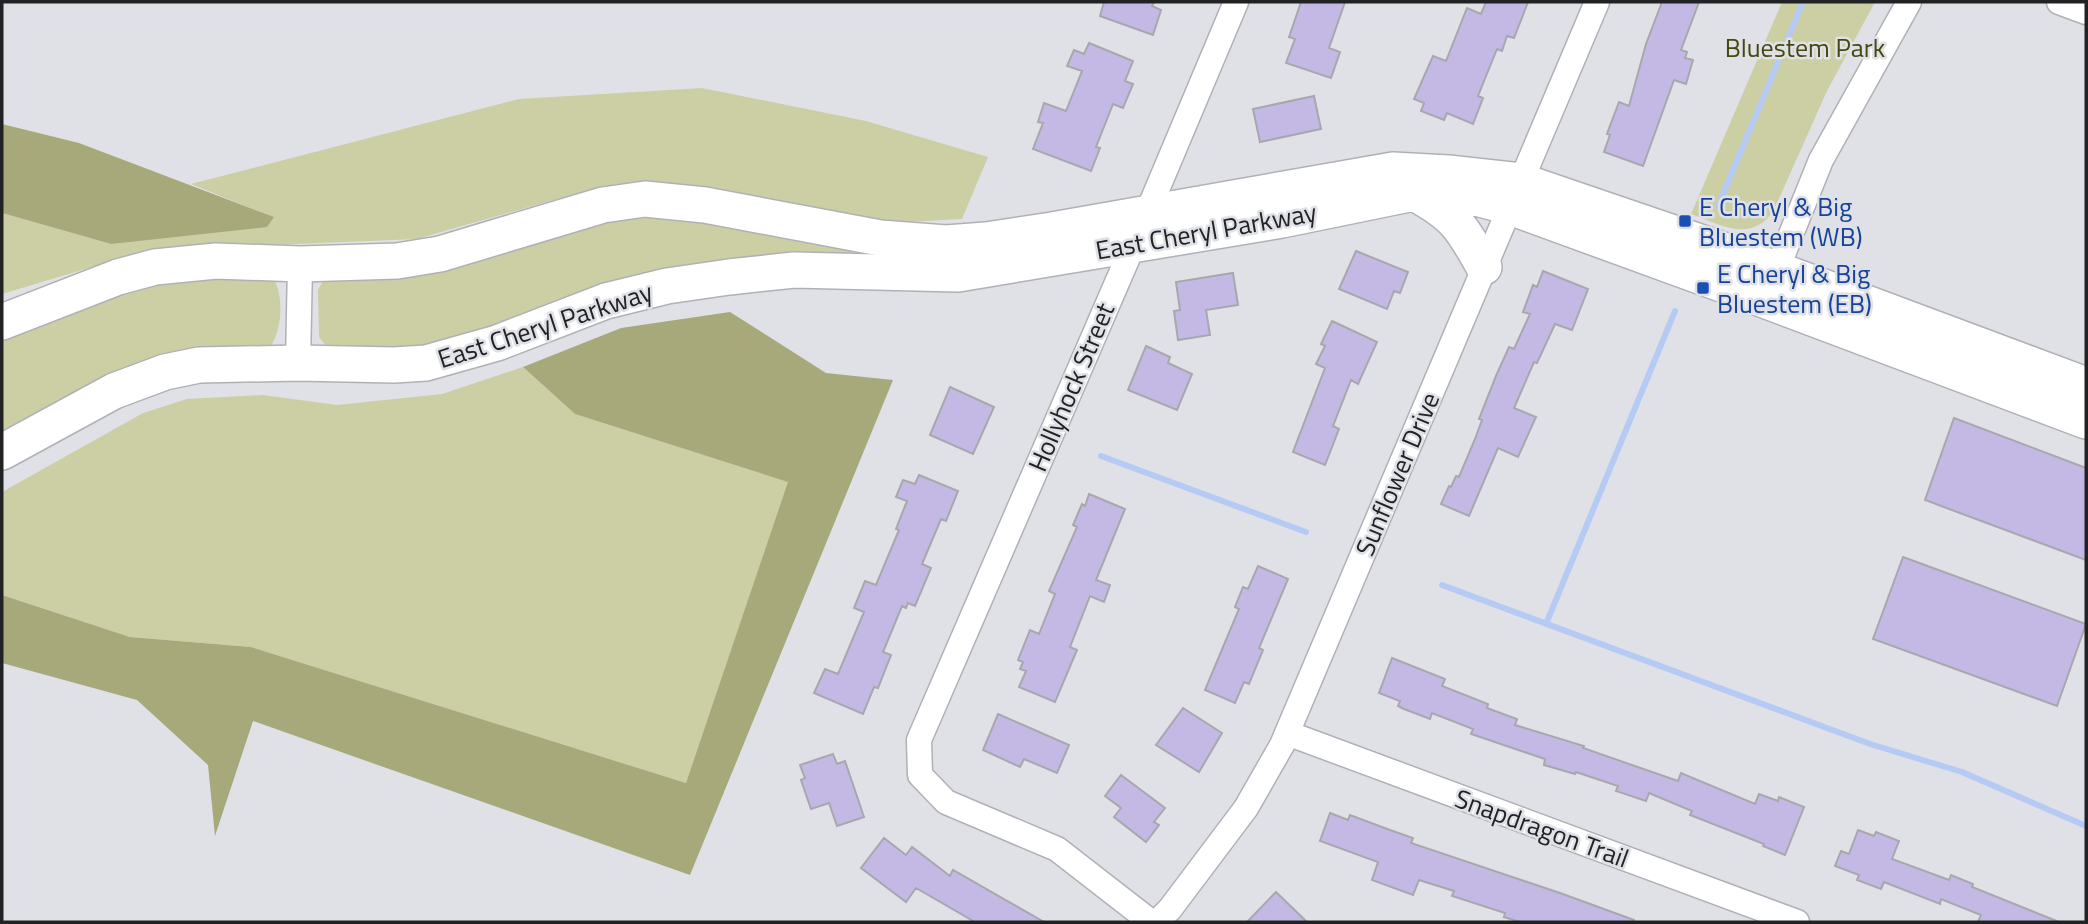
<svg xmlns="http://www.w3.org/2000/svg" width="2088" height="924" viewBox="0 0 2088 924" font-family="'Titillium Web',sans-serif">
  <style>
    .green { fill: #cccfa4 }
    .forest { fill: #a7a97b }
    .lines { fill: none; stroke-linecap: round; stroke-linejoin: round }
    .stream { stroke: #b5cbf4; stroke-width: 6 }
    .building { fill: #c4b9e5; stroke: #a8a7ad; stroke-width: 2 }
    .street-casing { stroke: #b0b1b7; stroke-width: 27 }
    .secondary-casing { stroke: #b0b1b7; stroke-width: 38 }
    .street { stroke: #fff; stroke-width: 24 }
    .secondary { stroke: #fff; stroke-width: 35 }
    .transit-dot { fill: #1a4fb4; stroke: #e0e1e7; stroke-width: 2.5 }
    .labels { text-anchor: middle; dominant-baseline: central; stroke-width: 5; stroke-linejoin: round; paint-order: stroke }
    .park-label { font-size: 26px; fill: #46470f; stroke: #e0e1e7 }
    .transit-label { font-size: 26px; fill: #164399; stroke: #e0e1e7; text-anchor: start }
    .street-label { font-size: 26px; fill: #212224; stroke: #e0e1e7 }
  </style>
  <rect width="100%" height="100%" fill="#e0e1e7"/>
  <path class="green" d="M 1782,2 L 1875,2 L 1827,91 L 1774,210 C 1751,244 1722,225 1691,214 Z
    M 702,88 L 866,121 L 988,157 L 962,219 L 889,223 L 721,189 L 650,181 L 602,186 L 417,239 L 200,248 L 112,261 L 2,294 L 2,213 L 111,244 L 273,217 L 191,184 L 519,99 Z
    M 669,212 L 852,245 L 851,258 L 400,350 L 326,346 L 319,337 L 318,290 L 323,281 L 594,219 Z
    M 176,274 L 274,279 C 284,298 282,328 271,346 L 2,436 L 2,334 Z
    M 523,367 L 575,414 L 789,482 L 686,783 L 251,647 L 130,637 L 2,595 L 2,492 L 143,413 L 187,399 L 263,395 L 337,405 L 442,394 Z"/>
  <path class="forest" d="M 2,124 L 79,143 L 274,217 L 267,227 L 111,244 L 2,213 Z
    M 730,312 L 826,373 L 893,380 L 690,875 L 253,721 L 215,836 L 208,765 L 137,700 L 2,663 L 2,595 L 130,637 L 251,647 L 686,783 L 788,482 L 575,414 L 523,367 L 621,328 Z"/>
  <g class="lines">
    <path class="stream" d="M 1718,206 L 1803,2
      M 1101,456 L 1306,532
      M 1442,585 L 1870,744 L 1962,772 L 2086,826
      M 1546,624 L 1675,311"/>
  </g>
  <path class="building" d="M 1104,2 L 1154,2 L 1152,6 L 1161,10 L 1153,35 L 1100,16 Z
    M 1301,2 L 1345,2 L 1329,48 L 1340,52 L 1331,78 L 1286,63 L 1295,39 L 1289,37 Z
    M 1486,2 L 1528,2 L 1514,38 L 1507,36 L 1502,51 L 1497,49 L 1478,96 L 1483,98 L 1473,124 L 1447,113 L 1444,120 L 1421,111 L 1424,103 L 1414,99 L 1433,56 L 1446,61 L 1467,8 L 1481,14 Z
    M 1662,2 L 1699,2 L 1681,50 L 1687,52 L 1685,58 L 1693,60 L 1686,84 L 1674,80 L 1643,166 L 1604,152 L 1610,135 L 1607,134 L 1619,102 L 1629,106 L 1646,44 Z
    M 1089,43 L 1133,61 L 1125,81 L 1133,84 L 1123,108 L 1113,104 L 1096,147 L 1100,148 L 1091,171 L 1033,149 L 1043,123 L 1038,122 L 1044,103 L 1066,111 L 1082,71 L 1067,66 L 1074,50 L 1084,54 Z
    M 1314,96 L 1321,129 L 1260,142 L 1253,109 Z
    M 1356,251 L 1408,272 L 1400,293 L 1394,291 L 1387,309 L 1339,289 Z
    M 1543,271 L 1588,289 L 1572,330 L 1555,324 L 1537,363 L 1534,362 L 1514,408 L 1536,417 L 1518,457 L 1498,448 L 1469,516 L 1441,504 L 1449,486 L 1451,487 L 1456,476 L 1459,477 L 1475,439 L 1482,420 L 1479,419 L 1496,376 L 1509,347 L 1514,349 L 1530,314 L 1523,312 L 1533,285 L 1537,287 Z
    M 1233,273 L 1238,305 L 1206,310 L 1210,335 L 1178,340 L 1174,311 L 1180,310 L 1176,282 Z
    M 1332,321 L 1377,342 L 1358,384 L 1351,380 L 1333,426 L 1339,429 L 1325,465 L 1293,452 L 1325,368 L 1316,364 L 1325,346 L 1321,344 Z
    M 1146,346 L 1170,357 L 1168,363 L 1192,374 L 1177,410 L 1128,390 Z
    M 950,387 L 994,407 L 973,454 L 930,435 Z
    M 1954,418 L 2086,468 L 2086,560 L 1925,500 Z
    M 919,475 L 958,491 L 946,521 L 941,519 L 922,564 L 931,568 L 915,606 L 908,603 L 906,608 L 902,606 L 883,652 L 891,655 L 878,688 L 874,687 L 863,714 L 814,693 L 825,669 L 838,674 L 864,612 L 854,608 L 865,581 L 876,585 L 899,530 L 896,529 L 907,501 L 896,497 L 903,480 L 915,484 Z
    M 1089,494 L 1125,509 L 1096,580 L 1110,585 L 1104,602 L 1090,596 L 1070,647 L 1077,650 L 1055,702 L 1019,687 L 1026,671 L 1020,669 L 1023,662 L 1018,660 L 1030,630 L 1039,634 L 1055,594 L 1049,591 L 1077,527 L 1073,525 L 1082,504 L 1085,506 Z
    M 1903,557 L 2086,624 L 2057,706 L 1873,639 Z
    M 1258,566 L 1288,579 L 1259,648 L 1263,650 L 1249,684 L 1244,682 L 1235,703 L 1205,690 L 1239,609 L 1235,607 L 1243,587 L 1248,589 Z
    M 1392,658 L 1445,679 L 1442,686 L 1488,704 L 1487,708 L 1517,719 L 1515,725 L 1584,746 L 1583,748 L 1678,781 L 1681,773 L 1755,804 L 1759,794 L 1778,801 L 1779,797 L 1804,807 L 1785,855 L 1763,846 L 1764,844 L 1690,815 L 1692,811 L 1649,793 L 1646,801 L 1616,791 L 1618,786 L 1576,772 L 1575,774 L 1544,765 L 1545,759 L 1471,734 L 1473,729 L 1432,713 L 1430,719 L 1404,709 L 1398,706 L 1400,701 L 1379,693 Z
    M 1183,708 L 1222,733 L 1199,772 L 1156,745 Z
    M 998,714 L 1069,745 L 1057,773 L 1024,759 L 1020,767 L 983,750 Z
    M 833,754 L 837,764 L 845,761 L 864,817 L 837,826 L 829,803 L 811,809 L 801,780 L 805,778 L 800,765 Z
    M 1121,775 L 1165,808 L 1154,822 L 1159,825 L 1146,842 L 1114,817 L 1121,808 L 1105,796 Z
    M 1330,813 L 1348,820 L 1350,815 L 1390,830 L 1413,838 L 1411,843 L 1560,893 L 1634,920 L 1634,922 L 1520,922 L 1504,917 L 1505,913 L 1452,896 L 1454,891 L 1419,880 L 1413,895 L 1372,880 L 1378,862 L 1320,841 Z
    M 1858,830 L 1874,836 L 1876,832 L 1899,841 L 1892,859 L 1949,880 L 1951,875 L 1973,884 L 1972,887 L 2059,922 L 1978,922 L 1981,915 L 1941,899 L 1940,904 L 1884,882 L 1881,889 L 1857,880 L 1859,875 L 1835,866 L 1841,851 L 1849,854 Z
    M 884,838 L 906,855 L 912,847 L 950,876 L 953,870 L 1044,922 L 975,922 L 916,888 L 906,902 L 861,868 Z
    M 1276,892 L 1307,922 L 1247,922 Z"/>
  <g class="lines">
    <g class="street-casing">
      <path id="street" d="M 2059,2 L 2086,12
        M 1771,284 L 1821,160 L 1909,2
        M 298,363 L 300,264
        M 1287,733 L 1797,922
        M 1151,922 L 1057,849 L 946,802 L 920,775 L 919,740 L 1148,211 L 1236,2
        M 1157,922 L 1170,909 L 1246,808 L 1282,745 L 1597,2"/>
    </g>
    <g class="secondary-casing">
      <path id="secondary" d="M 1414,193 C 1455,215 1462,227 1484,267
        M 2,322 L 118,277 L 155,267 L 216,261 L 300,264 L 397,261 L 440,254 L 603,205 L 645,199 L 705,205 L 880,238 L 946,243 L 986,240 L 1052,230 L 1393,170 L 1448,173 L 1521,181 L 1735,254 L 2086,385
        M 2,452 L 114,391 L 165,372 L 199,365 L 298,363 L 394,365 L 426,363 L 497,343 L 606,301 L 667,286 L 729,277 L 794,270 L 958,274 L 1282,220 L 1414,193 L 1465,195 L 1510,207 L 1724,285 L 2086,421"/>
    </g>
    <use href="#street" class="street"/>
    <use href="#secondary" class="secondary"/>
  </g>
  <g class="transit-dot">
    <rect x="1678" y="214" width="14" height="14" rx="3.5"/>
    <rect x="1696" y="281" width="14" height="14" rx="3.5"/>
  </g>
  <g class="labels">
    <g class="park-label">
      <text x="1805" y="47">Bluestem Park</text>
    </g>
    <g class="transit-label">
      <text x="1699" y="206">E Cheryl &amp; Big<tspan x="1699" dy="30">Bluestem (WB)</tspan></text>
      <text x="1717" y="273">E Cheryl &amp; Big<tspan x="1717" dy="30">Bluestem (EB)</tspan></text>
    </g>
    <g class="street-label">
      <text transform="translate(1206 231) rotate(-10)">East Cheryl Parkway</text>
      <text transform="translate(545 325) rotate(-18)">East Cheryl Parkway</text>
      <text transform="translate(1071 387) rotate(-67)">Hollyhock Street</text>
      <text transform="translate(1397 474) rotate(-67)">Sunflower Drive</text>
      <text transform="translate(1542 828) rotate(20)">Snapdragon Trail</text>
    </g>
  </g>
  <rect width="2088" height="924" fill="none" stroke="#212224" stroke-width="7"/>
</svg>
